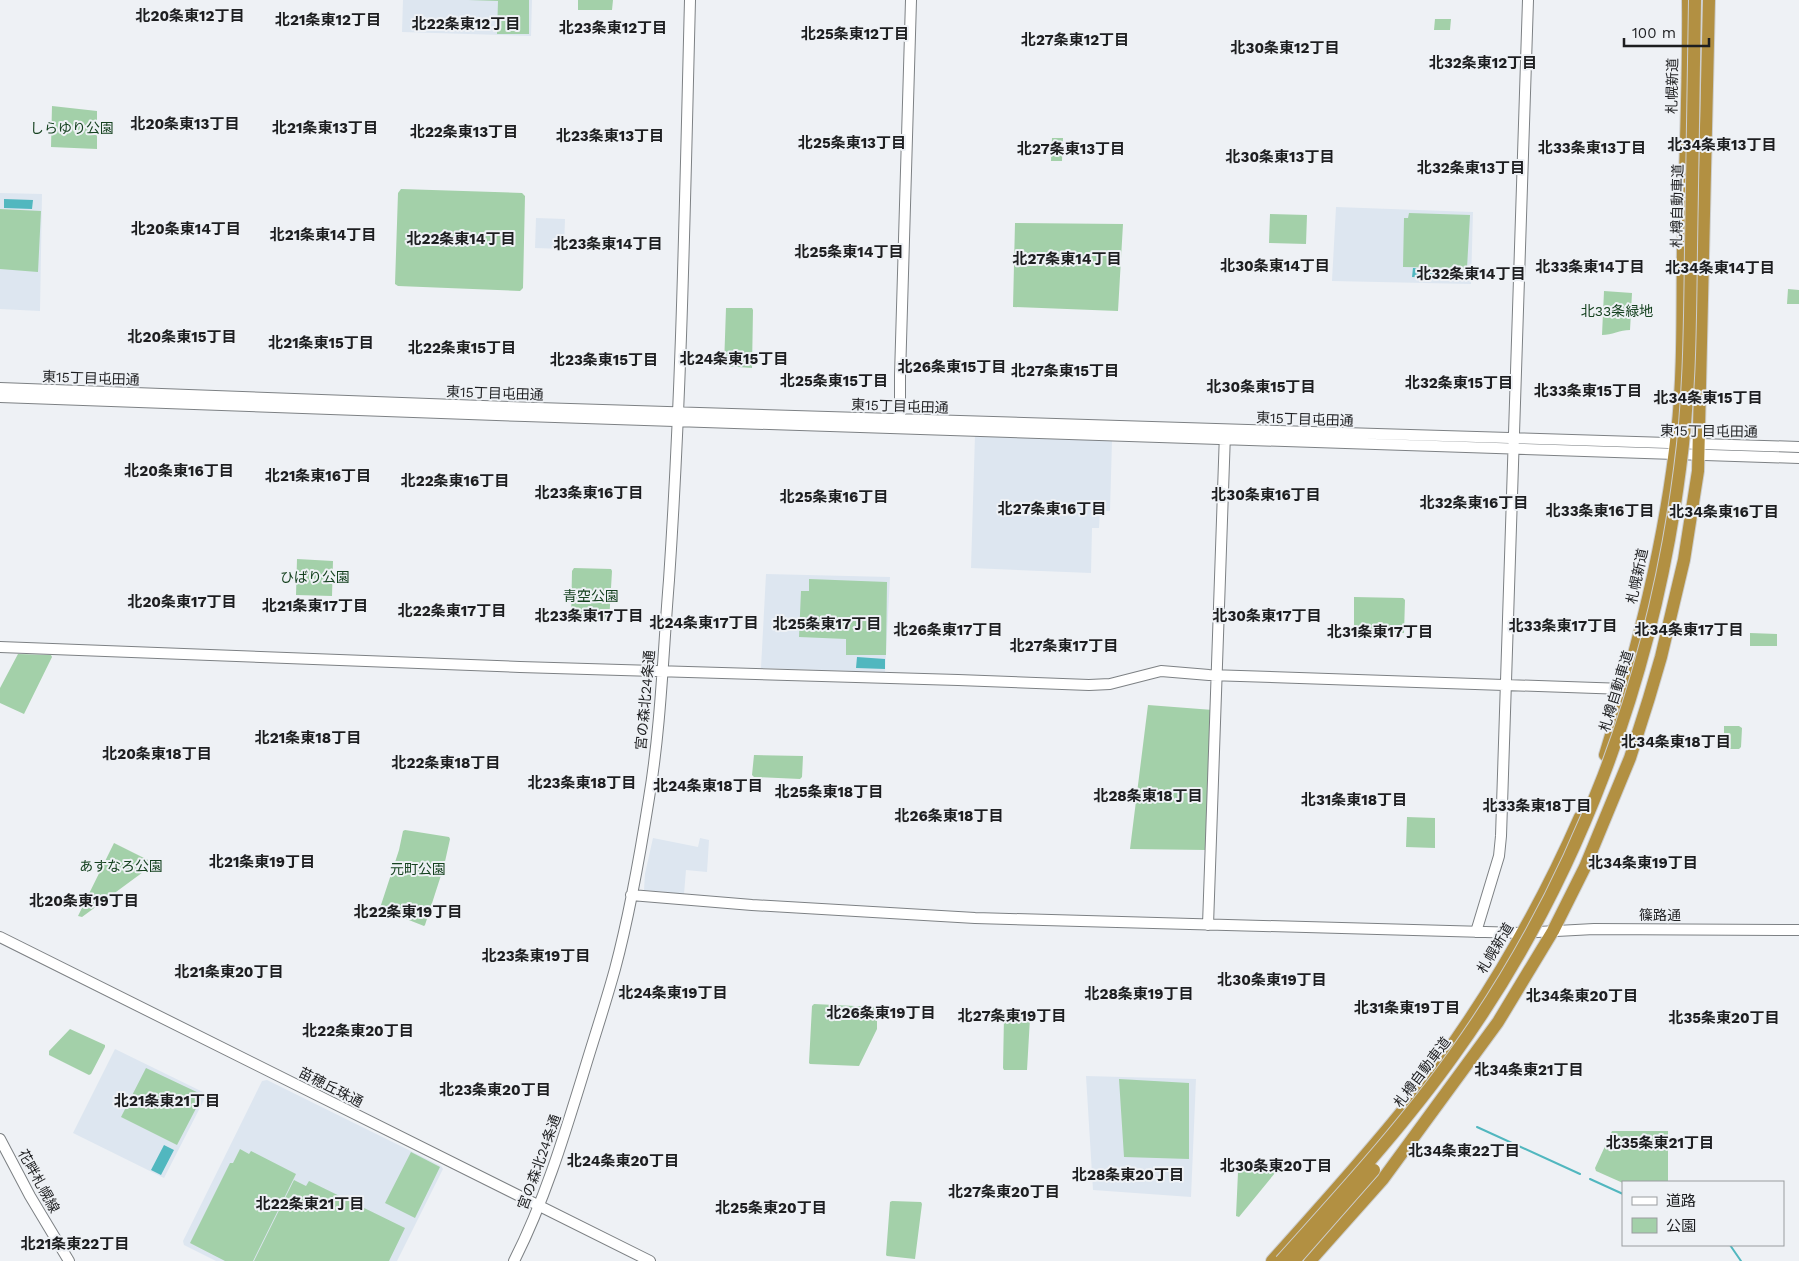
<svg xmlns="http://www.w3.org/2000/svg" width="1799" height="1261" viewBox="0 0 1799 1261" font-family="'Work Sans','Noto Sans JP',sans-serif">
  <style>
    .built { fill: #dde6f0 }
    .green { fill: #a3d0a9 }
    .water { fill: #51b7bf }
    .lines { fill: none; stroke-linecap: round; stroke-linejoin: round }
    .stream { stroke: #51b7bf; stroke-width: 2 }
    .secondary-casing { stroke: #7d8184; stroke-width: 12 }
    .highway-casing { stroke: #cdcece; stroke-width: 14 }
    .secondary { stroke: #fff; stroke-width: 10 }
    .highway { stroke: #b29042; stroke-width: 12 }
    .highway-bridge-casing { stroke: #cdcece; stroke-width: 14; stroke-linecap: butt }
    .highway-bridge { stroke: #b29042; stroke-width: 12 }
    .labels { text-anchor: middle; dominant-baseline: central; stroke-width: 4; stroke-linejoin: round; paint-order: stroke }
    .street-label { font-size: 14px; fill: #1d1e20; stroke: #eef1f5 }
    .park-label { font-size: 14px; fill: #15411f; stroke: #eef1f5 }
    .neighbourhood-label { font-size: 15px; font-weight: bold; fill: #1d1e20; stroke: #eef1f5 }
  </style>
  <rect width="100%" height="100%" fill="#eef1f5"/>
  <path class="built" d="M 403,0 L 532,0 L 531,36 L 402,32 Z
    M 0,193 L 42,194 L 40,311 L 0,309 Z
    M 1336,207 L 1473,212 L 1471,284 L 1332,281 Z
    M 536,218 L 565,219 L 564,249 L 535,248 Z
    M 975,435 L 1112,441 L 1110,511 L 1100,511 L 1099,528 L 1092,528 L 1091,573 L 971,568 Z
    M 766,574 L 890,577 L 885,672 L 761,668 Z
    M 653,838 L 698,847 L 700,838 L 709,840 L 707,872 L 686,870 L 684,894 L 644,890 L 645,874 Z
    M 115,1049 L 207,1094 L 164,1178 L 73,1133 Z
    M 1086,1076 L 1196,1079 L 1191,1197 L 1093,1190 Z
    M 267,1080 L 441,1166 L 443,1169 L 397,1261 L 216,1261 L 184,1245 L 183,1241 L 262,1081 Z"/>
  <path class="green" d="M 468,0 L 529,0 L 529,34 L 497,34 L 498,1 Z
    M 578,0 L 613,0 L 612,10 L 578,10 Z
    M 1435,19 L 1451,19 L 1450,30 L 1434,30 Z
    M 52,106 L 97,111 L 97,149 L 51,147 Z
    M 1052,138 L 1063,138 L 1062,161 L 1051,161 Z
    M 401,189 L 522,193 L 525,196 L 523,288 L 520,291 L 398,286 L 395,284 L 398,193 Z
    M 0,209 L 41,211 L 38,272 L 0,269 Z
    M 1409,213 L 1470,215 L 1467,268 L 1403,267 L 1404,218 L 1408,218 Z
    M 1270,214 L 1307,215 L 1306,244 L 1269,243 Z
    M 1015,223 L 1123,224 L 1118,311 L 1013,307 Z
    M 1788,289 L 1799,290 L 1799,304 L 1787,304 Z
    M 1604,291 L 1632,293 L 1630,330 C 1620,330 1612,335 1602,335 Z
    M 726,308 L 752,308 L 753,310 L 752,368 L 724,366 Z
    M 297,559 L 333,561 L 332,596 L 296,595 Z
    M 574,568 L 611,569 L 612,571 L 609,622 L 571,621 L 572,571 Z
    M 809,579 L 887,582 L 886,655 L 846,655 L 846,639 L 799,637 L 801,591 L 809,591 Z
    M 1354,597 L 1403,598 L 1405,600 L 1404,633 L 1354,627 Z
    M 1750,633 L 1777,634 L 1777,646 L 1750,646 Z
    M 18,654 L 51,655 L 52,657 L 24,714 L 0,703 L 0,688 Z
    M 1148,705 L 1213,710 L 1207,850 L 1130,849 Z
    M 1724,726 L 1739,726 L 1742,728 L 1741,747 L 1739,749 L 1724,749 Z
    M 754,755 L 803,756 L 802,777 L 800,779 L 754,777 L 752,775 Z
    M 1407,817 L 1435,818 L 1435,848 L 1406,847 Z
    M 405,830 L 449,837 L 450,839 L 444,866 L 425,925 L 424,926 L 381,909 L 380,908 L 399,850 L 403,831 Z
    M 114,843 L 154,863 L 154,864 L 82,917 L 78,916 Z
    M 814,1004 L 875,1007 L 877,1009 L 877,1029 L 859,1066 L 810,1064 L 809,1063 L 812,1006 Z
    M 1004,1016 L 1029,1016 L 1030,1018 L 1027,1070 L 1004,1070 L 1003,1068 Z
    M 70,1029 L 105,1045 L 105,1047 L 91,1074 L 89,1075 L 49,1055 L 49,1051 Z
    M 146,1068 L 203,1095 L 177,1145 L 121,1117 Z
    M 1119,1079 L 1189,1083 L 1189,1159 L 1124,1157 Z
    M 1612,1131 L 1668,1131 L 1668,1182 L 1623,1183 L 1596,1171 L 1595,1168 Z
    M 240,1149 L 249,1154 L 251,1151 L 296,1174 L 253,1261 L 225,1261 L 190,1243 L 230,1163 L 233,1163 Z
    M 411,1152 L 440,1167 L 415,1218 L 385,1203 Z
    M 1240,1171 L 1275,1171 L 1275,1173 L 1239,1217 L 1236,1216 L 1238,1172 Z
    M 294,1180 L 306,1186 L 309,1181 L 405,1228 L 389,1261 L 254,1261 Z
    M 892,1201 L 921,1202 L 922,1204 L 915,1259 L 887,1256 L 886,1255 L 890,1202 Z"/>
  <path class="water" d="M 4,199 L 33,200 L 32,209 L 4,208 Z
    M 1413,268 L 1441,269 L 1441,278 L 1412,277 Z
    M 857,657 L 885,659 L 885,669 L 856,668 Z
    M 164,1145 L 174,1150 L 161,1175 L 151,1170 Z"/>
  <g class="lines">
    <path class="stream" d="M 1477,1127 L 1580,1174
      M 1590,1179 L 1623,1194
      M 1730,1245 L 1741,1261"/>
    <g class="secondary-casing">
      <path id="secondary" d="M 0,388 L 538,408 L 1799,447
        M 0,397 L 525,416 L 1799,458
        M 900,426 L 900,376 L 911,0
        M 0,647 L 520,667 L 958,680 L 1089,685 L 1110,684 L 1161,671 L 1209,675 L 1625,689
        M 631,895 L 752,905 L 975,918 L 1521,933 L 1594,929 L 1799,930
        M 1208,925 L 1225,433
        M 1476,932 L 1499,856 L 1501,836 L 1528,0
        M 0,937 L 650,1261
        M 0,1139 L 30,1196 L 69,1261
        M 514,1261 C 545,1200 565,1133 585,1068 C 595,1035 606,1002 615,969 C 630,913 640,855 649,798 C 661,726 663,653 669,580 C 682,387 685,194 690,0"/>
    </g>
    <g class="highway-casing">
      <path id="highway" d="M 1605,755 C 1637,650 1665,543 1677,433 C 1684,369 1682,306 1683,242 C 1685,161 1689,81 1688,0
        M 1272,1261 C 1317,1211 1362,1161 1404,1109 C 1473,1024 1536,918 1580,817
        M 1310,1261 L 1383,1179 L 1498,1022 L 1553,931 L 1585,867 L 1630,758 L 1649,698 L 1661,657 L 1684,560 L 1698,471 L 1709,0"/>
    </g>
    <use href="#secondary" class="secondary"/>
    <use href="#highway" class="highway"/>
    <g class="highway-bridge-casing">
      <path id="highway-bridge" d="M 1281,1261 C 1341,1194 1402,1128 1454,1055 C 1578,883 1653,678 1680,469 C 1690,396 1690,322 1691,248 C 1693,166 1694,83 1695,0
        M 1294,1261 L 1374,1170"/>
    </g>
    <use href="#highway-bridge" class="highway-bridge"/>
  </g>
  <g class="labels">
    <g class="street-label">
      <text transform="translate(1672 86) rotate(-89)">札幌新道</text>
      <text transform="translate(1677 206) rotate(-89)">札樽自動車道</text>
      <text transform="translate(91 378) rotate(2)">東15丁目屯田通</text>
      <text transform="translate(495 393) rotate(2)">東15丁目屯田通</text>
      <text transform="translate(900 406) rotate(2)">東15丁目屯田通</text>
      <text transform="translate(1305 419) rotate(2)">東15丁目屯田通</text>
      <text transform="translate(1709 431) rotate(1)">東15丁目屯田通</text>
      <text transform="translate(1637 576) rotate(-78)">札幌新道</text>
      <text transform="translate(1616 691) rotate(-73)">札樽自動車道</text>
      <text transform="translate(645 700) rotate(-85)">宮の森北24条通</text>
      <text x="1660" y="915">篠路通</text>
      <text transform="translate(1495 948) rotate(-59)">札幌新道</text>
      <text transform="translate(1422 1072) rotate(-53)">札樽自動車道</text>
      <text transform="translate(331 1087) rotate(27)">苗穂丘珠通</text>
      <text transform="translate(539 1162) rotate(-70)">宮の森北24条通</text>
      <text transform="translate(39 1181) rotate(61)">花畔札幌線</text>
    </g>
    <g class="park-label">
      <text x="72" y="128">しらゆり公園</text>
      <text x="1617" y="311">北33条緑地</text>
      <text x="315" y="577">ひばり公園</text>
      <text x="591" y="596">青空公園</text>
      <text x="121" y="866">あすなろ公園</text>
      <text x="418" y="869">元町公園</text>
    </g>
    <g class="neighbourhood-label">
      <text x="190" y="16">北20条東12丁目</text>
      <text x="328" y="20">北21条東12丁目</text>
      <text x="466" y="24">北22条東12丁目</text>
      <text x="613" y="28">北23条東12丁目</text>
      <text x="855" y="34">北25条東12丁目</text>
      <text x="1075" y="40">北27条東12丁目</text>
      <text x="1285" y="48">北30条東12丁目</text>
      <text x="1483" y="63">北32条東12丁目</text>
      <text x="185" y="124">北20条東13丁目</text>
      <text x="325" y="128">北21条東13丁目</text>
      <text x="464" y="132">北22条東13丁目</text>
      <text x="610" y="136">北23条東13丁目</text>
      <text x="852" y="143">北25条東13丁目</text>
      <text x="1722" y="145">北34条東13丁目</text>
      <text x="1592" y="148">北33条東13丁目</text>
      <text x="1071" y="149">北27条東13丁目</text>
      <text x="1280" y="157">北30条東13丁目</text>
      <text x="1471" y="168">北32条東13丁目</text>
      <text x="186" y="229">北20条東14丁目</text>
      <text x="323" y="235">北21条東14丁目</text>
      <text x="461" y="239">北22条東14丁目</text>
      <text x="608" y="244">北23条東14丁目</text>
      <text x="849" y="252">北25条東14丁目</text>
      <text x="1067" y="259">北27条東14丁目</text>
      <text x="1275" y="266">北30条東14丁目</text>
      <text x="1590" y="267">北33条東14丁目</text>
      <text x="1720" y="268">北34条東14丁目</text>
      <text x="1471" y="274">北32条東14丁目</text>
      <text x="182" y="337">北20条東15丁目</text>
      <text x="321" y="343">北21条東15丁目</text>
      <text x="462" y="348">北22条東15丁目</text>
      <text x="734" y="359">北24条東15丁目</text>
      <text x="604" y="360">北23条東15丁目</text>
      <text x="952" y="367">北26条東15丁目</text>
      <text x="1065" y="371">北27条東15丁目</text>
      <text x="834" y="381">北25条東15丁目</text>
      <text x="1459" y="383">北32条東15丁目</text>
      <text x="1261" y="387">北30条東15丁目</text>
      <text x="1588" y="391">北33条東15丁目</text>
      <text x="1708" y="398">北34条東15丁目</text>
      <text x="179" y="471">北20条東16丁目</text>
      <text x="318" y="476">北21条東16丁目</text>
      <text x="455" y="481">北22条東16丁目</text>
      <text x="589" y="493">北23条東16丁目</text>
      <text x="1266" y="495">北30条東16丁目</text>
      <text x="834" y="497">北25条東16丁目</text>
      <text x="1474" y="503">北32条東16丁目</text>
      <text x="1052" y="509">北27条東16丁目</text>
      <text x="1600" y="511">北33条東16丁目</text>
      <text x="1724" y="512">北34条東16丁目</text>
      <text x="182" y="602">北20条東17丁目</text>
      <text x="315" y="606">北21条東17丁目</text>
      <text x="452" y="611">北22条東17丁目</text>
      <text x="589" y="616">北23条東17丁目</text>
      <text x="1267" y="616">北30条東17丁目</text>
      <text x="704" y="623">北24条東17丁目</text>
      <text x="827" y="624">北25条東17丁目</text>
      <text x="1563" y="626">北33条東17丁目</text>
      <text x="948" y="630">北26条東17丁目</text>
      <text x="1689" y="630">北34条東17丁目</text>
      <text x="1380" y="632">北31条東17丁目</text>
      <text x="1064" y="646">北27条東17丁目</text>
      <text x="308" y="738">北21条東18丁目</text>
      <text x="1676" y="742">北34条東18丁目</text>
      <text x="157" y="754">北20条東18丁目</text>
      <text x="446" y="763">北22条東18丁目</text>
      <text x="582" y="783">北23条東18丁目</text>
      <text x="708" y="786">北24条東18丁目</text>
      <text x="829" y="792">北25条東18丁目</text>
      <text x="1148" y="796">北28条東18丁目</text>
      <text x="1354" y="800">北31条東18丁目</text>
      <text x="1537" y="806">北33条東18丁目</text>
      <text x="949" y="816">北26条東18丁目</text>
      <text x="262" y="862">北21条東19丁目</text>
      <text x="1643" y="863">北34条東19丁目</text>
      <text x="84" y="901">北20条東19丁目</text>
      <text x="408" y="912">北22条東19丁目</text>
      <text x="536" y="956">北23条東19丁目</text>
      <text x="229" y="972">北21条東20丁目</text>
      <text x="1272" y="980">北30条東19丁目</text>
      <text x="673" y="993">北24条東19丁目</text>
      <text x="1139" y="994">北28条東19丁目</text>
      <text x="1582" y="996">北34条東20丁目</text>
      <text x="1407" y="1008">北31条東19丁目</text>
      <text x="881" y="1013">北26条東19丁目</text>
      <text x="1012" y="1016">北27条東19丁目</text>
      <text x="1724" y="1018">北35条東20丁目</text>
      <text x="358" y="1031">北22条東20丁目</text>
      <text x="1529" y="1070">北34条東21丁目</text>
      <text x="495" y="1090">北23条東20丁目</text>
      <text x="167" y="1101">北21条東21丁目</text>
      <text x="1660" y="1143">北35条東21丁目</text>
      <text x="1464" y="1151">北34条東22丁目</text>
      <text x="623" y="1161">北24条東20丁目</text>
      <text x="1276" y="1166">北30条東20丁目</text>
      <text x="1128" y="1175">北28条東20丁目</text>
      <text x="1004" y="1192">北27条東20丁目</text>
      <text x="310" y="1204">北22条東21丁目</text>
      <text x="771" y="1208">北25条東20丁目</text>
      <text x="75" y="1244">北21条東22丁目</text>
    </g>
  </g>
  <rect x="1622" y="1181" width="162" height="65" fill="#eef1f5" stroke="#9a9da0"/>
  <rect x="1632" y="1197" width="25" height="8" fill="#ffffff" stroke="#9a9da0"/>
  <text x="1666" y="1206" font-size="15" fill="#1d1e20">道路</text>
  <rect x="1632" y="1218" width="25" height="15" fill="#a3d0a9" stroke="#9a9da0"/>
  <text x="1666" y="1231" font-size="15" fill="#1d1e20">公園</text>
  <path d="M1624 38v8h85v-8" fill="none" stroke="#1d1e20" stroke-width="2.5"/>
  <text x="1632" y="38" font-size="15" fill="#1d1e20" stroke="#eef1f5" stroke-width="4" paint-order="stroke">100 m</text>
</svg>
